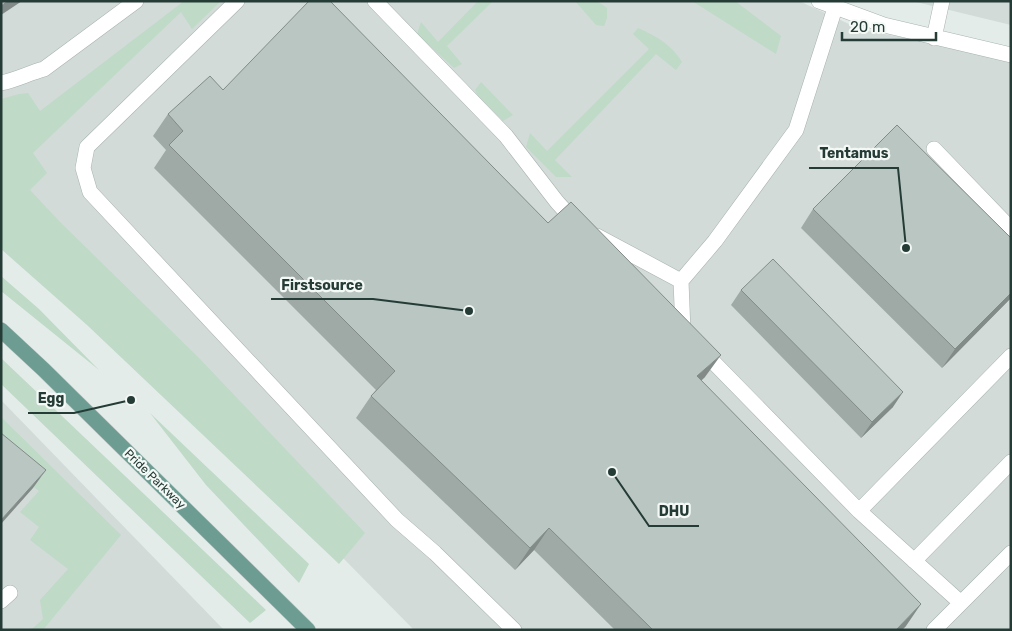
<svg xmlns="http://www.w3.org/2000/svg" width="1012" height="631" viewBox="0 0 1012 631" font-family="Rubik,sans-serif">
  <style>
    .built { fill: #d2dbd8 }
    .green { fill: #bfdac7 }
    .lines { fill: none; stroke-linecap: round; stroke-linejoin: round }
    .minor-casing { stroke: #a7b3b0; stroke-width: 16 }
    .major-casing { stroke: #c2c8c7; stroke-width: 16 }
    .minor { stroke: #fff; stroke-width: 15 }
    .major { stroke: #6d9c92; stroke-width: 15 }
    .wall { fill: #9faaa7 }
    .shaded-wall { fill: #828b88 }
    .building { fill: #b9c6c2; stroke: #828b88 }
    .labels { text-anchor: middle; dominant-baseline: central; stroke-width: 4.5; stroke-linejoin: round; paint-order: stroke }
    .street-label { font-size: 12px; fill: #253b36; stroke: #f4f9f6 }
    .leader { fill: none; stroke: #253b36; stroke-width: 2 }
    .callout-dot { fill: #253b36; stroke: #f4f9f6; stroke-width: 2 }
    .callout-label { font-size: 14px; text-anchor: middle; font-weight: bold; fill: #253b36; stroke: #f4f9f6; stroke-width: 4.5; stroke-linejoin: round; paint-order: stroke }
  </style>
  <rect width="100%" height="100%" fill="#e4ece9"/>
  <path class="built" d="M 1,1 L 799,1 L 862,30 L 1011,57 L 1011,630 L 414,630 L 1,211 Z
    M 912,1 L 1011,1 L 1011,25 Z
    M 1,400 L 130,533 L 224,630 L 1,630 Z"/>
  <path class="green" d="M 184,1 L 221,1 L 192,29 L 181,12 L 33,153 L 47,173 L 30,190 L 60,222 L 199,358 L 365,533 L 339,564 L 87,325 L 1,249 L 1,99 L 19,94 L 28,93 L 40,111 Z
    M 478,1 L 493,1 L 447,46 L 462,64 L 454,68 L 417,34 L 421,22 L 438,42 Z
    M 575,1 L 597,1 L 607,8 L 607,18 L 604,26 L 596,25 Z
    M 692,1 L 735,1 L 781,36 L 776,54 Z
    M 638,28 C 656,36 671,44 682,62 L 676,70 L 656,54 L 555,160 L 572,177 L 556,177 L 526,147 L 530,133 L 547,151 L 649,49 L 633,34 Z
    M 481,82 L 513,115 L 503,121 L 478,96 L 475,90 Z
    M 1,276 L 39,309 L 99,370 L 1,291 Z
    M 1,358 L 266,610 L 250,623 L 1,384 Z
    M 150,413 L 309,564 L 299,583 L 206,485 Z
    M 1,417 L 121,535 L 43,630 L 27,630 L 33,628 L 43,619 L 40,600 L 68,569 L 30,540 L 39,527 L 20,512 L 39,491 L 1,462 Z"/>
  <g class="lines">
    <g class="minor-casing">
      <path id="minor" d="M 237,1 L 87,147 L 83,168 L 90,192 L 397,520 L 435,553 L 514,630
        M 375,1 L 506,136 L 557,202 L 577,224
        M 819,1 L 884,25 L 1011,55
        M 835,8 L 796,130 L 715,241 L 681,281 L 683,331 L 859,511 L 961,603 L 934,630
        M 934,38 L 942,1
        M 1,83 C 16,80 29,73 44,69 L 136,1
        M 934,149 L 1011,229
        M 597,236 L 681,281
        M 859,511 L 1011,356
        M 914,561 L 1011,462
        M 1,601 L 10,593
        M 961,603 L 1011,553"/>
    </g>
    <g class="major-casing">
      <path id="major" d="M 1,330 L 44,370 L 308,630"/>
    </g>
    <use href="#minor" class="minor"/>
    <use href="#major" class="major"/>
  </g>
  <path class="wall" d="M 223,90 L 548,223 L 705,377 L 701,381 L 906,626 L 902,630 L 615,630 L 534,550 L 515,570 L 356,418 L 371,396 L 376,390 L 154,168 L 166,150 L 153,136 L 168,114 Z
    M 813,209 L 1011,298 L 942,368 L 801,228 Z
    M 741,290 L 893,407 L 861,438 L 731,305 Z"/>
  <path class="shaded-wall" d="M 8,1 L 22,1 L 1,15 L 1,6 Z
    M 1011,293 L 1011,298 L 942,368 L 955,349 Z
    M 721,355 L 705,377 L 681,398 L 697,376 Z
    M 903,392 L 893,407 L 861,438 L 872,422 Z
    M 46,470 L 33,488 L 1,524 L 1,520 Z
    M 549,528 L 534,550 L 515,570 L 530,548 Z
    M 921,604 L 906,626 L 902,630 L 896,630 Z"/>
  <path class="building" d="M 1,1 L 8,1 L 1,6 Z
    M 309,1 L 330,1 L 548,223 L 571,202 L 721,355 L 697,376 L 921,604 L 896,630 L 653,630 L 549,528 L 530,548 L 371,396 L 395,371 L 169,145 L 183,131 L 168,114 L 210,76 L 223,90 Z
    M 897,125 L 1011,238 L 1011,293 L 955,349 L 813,209 Z
    M 773,259 L 903,392 L 872,422 L 741,290 Z
    M 1,433 L 46,470 L 1,520 Z"/>
  <g class="labels">
    <g class="street-label">
      <text transform="translate(155 479) rotate(44)">Pride Parkway</text>
    </g>
  </g>
  <path class="leader" d="M906 248L898 168H809M469 311L373 299H271M131 400L74 413H28M612 472L649 526H699"/>
  <g class="callout-dot">
    <circle cx="906" cy="248" r="5"/>
    <circle cx="469" cy="311" r="5"/>
    <circle cx="131" cy="400" r="5"/>
    <circle cx="612" cy="472" r="5"/>
  </g>
  <g class="callout-label">
    <text x="854" y="158">Tentamus</text>
    <text x="322" y="290">Firstsource</text>
    <text x="51" y="403">Egg</text>
    <text x="674" y="516">DHU</text>
  </g>
  <rect width="1012" height="631" fill="none" stroke="#253b36" stroke-width="5"/>
  <path d="M842 32v8h94v-8" fill="none" stroke="#253b36" stroke-width="2.5"/>
  <text x="850" y="32" font-size="15" fill="#253b36" stroke="#f4f9f6" stroke-width="4" paint-order="stroke">20 m</text>
</svg>
